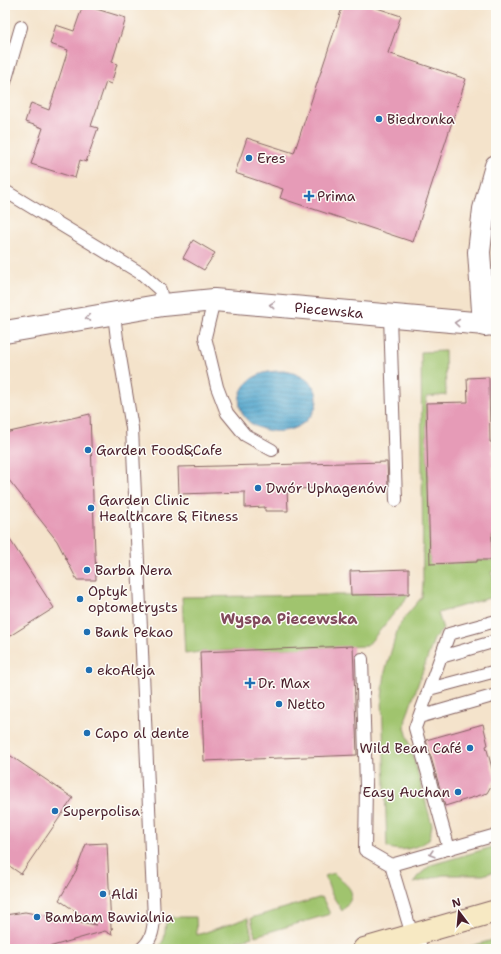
<svg xmlns="http://www.w3.org/2000/svg" width="501" height="954" viewBox="0 0 501 954" font-family="'Shantell Sans',sans-serif">
  <style>
    .green { fill: #a0c46e; stroke: #75724c }
    .water { fill: url(#water-rules); stroke: #4e627c }
    .building { fill: #e69bb7 }
    .lines { fill: none; stroke-linecap: round; stroke-linejoin: round }
    .service-casing { stroke: #866463; stroke-width: 14 }
    .minor-casing { stroke: #866463; stroke-width: 24 }
    .secondary-casing { stroke: #866463; stroke-width: 24 }
    .service { stroke: #fff; stroke-width: 12 }
    .minor { stroke: #fff; stroke-width: 22 }
    .secondary { stroke: #f7e9c3; stroke-width: 22 }
    .oneway { stroke: #ae9aa0 }
    .poi-dot { fill: #1f6fb2; stroke: #fdfcf7; stroke-width: 1.5 }
    .labels { text-anchor: middle; dominant-baseline: central; stroke-width: 3; stroke-linejoin: round; paint-order: stroke }
    .poi-label { font-size: 14px; fill: #4a1f2b; stroke: #fdfcf7; text-anchor: start }
    .street-label { font-size: 14px; fill: #4a1f2b; stroke: #fdfcf7 }
    .neighbourhood-label { font-size: 15px; font-weight: bold; fill: #814a5c; stroke: #fdfcf7 }
  </style>
  <defs>
    <pattern id="water-rules" width="6" height="5" patternUnits="userSpaceOnUse"><rect width="6" height="5" fill="#51a5cc"/><path d="M0 2.5h6" fill="none" stroke="#4586a6"/></pattern>
  </defs>
  <rect width="100%" height="100%" fill="#fdfcf7"/>
  <filter id="ink" filterUnits="userSpaceOnUse"><feTurbulence type="fractalNoise" baseFrequency=".025" numOctaves="2"/><feDisplacementMap in="SourceGraphic" scale="8" xChannelSelector="R" yChannelSelector="G"/><feConvolveMatrix kernelMatrix="1 2 1 2 8 2 1 2 1" color-interpolation-filters="sRGB"/></filter>
  <filter id="wash" filterUnits="userSpaceOnUse"><feTurbulence type="fractalNoise" baseFrequency=".012" numOctaves="4" result="noise"/><feDisplacementMap in="SourceGraphic" scale="16" xChannelSelector="R" yChannelSelector="G"/><feGaussianBlur stdDeviation="0.9" result="paint"/><feColorMatrix in="noise" values="0 0 0 0 0 0 0 0 0 0 0 0 0 0 0 0 0 1.4 0 .05"/><feComposite in="paint" operator="in"/></filter>
  <g filter="url(#wash)">
    <rect width="100%" height="100%" fill="#f4e3cb"/>
    <path class="green" d="M 445,351 L 446,395 L 426,397 L 430,563 L 477,562 L 477,560 L 493,560 L 492,536 L 495,536 L 492,500 L 496,500 L 496,570 L 491,572 L 496,587 L 496,596 L 438,613 L 443,629 L 434,639 L 406,718 L 405,727 L 432,825 L 429,840 C 416,848 401,853 387,847 L 382,698 L 385,672 L 398,628 L 404,618 L 422,597 L 423,582 L 421,352 Z
      M 410,594 L 367,646 L 200,652 L 185,654 L 182,597 Z
      M 496,846 L 496,871 L 483,875 L 443,875 L 414,883 L 417,877 L 431,865 Z
      M 334,873 C 348,888 361,891 342,911 L 331,893 L 325,876 Z
      M 322,897 L 330,914 L 255,936 L 251,918 Z
      M 168,917 L 196,917 L 197,935 L 248,918 L 252,937 L 210,949 L 158,949 L 164,939 L 166,922 Z
      M 496,939 L 496,948 L 493,949 L 461,949 Z"/>
    <path class="water" d="M 285,371 C 344,383 312,441 266,430 C 234,423 229,386 261,374 C 269,371 277,371 285,371 Z"/>
    <g id="blocks">
      <path class="building" d="M 83,5 L 126,18 L 112,62 L 117,64 L 111,84 L 106,82 L 91,126 L 98,128 L 86,162 L 80,160 L 75,178 L 31,164 L 43,128 L 25,122 L 31,103 L 49,110 L 68,50 L 50,44 L 56,25 L 74,31 Z
        M 343,5 L 368,5 L 401,16 L 388,53 L 466,79 L 413,242 L 280,198 L 283,189 L 235,173 L 247,138 L 294,153 Z
        M 193,240 L 215,253 L 204,270 L 183,258 Z
        M 489,377 L 490,442 L 492,442 L 495,536 L 492,536 L 493,560 L 477,560 L 477,562 L 430,564 L 426,403 L 468,402 L 467,378 Z
        M 90,414 L 96,580 L 77,580 L 57,541 L 5,475 L 5,433 Z
        M 387,462 L 388,487 L 287,489 L 288,511 L 265,511 L 265,507 L 245,508 L 245,492 L 179,494 L 178,467 Z
        M 5,532 L 54,608 L 5,639 Z
        M 409,569 L 409,594 L 351,595 L 350,571 Z
        M 353,646 L 357,755 L 204,761 L 200,652 Z
        M 483,724 L 488,745 L 486,746 L 495,779 L 487,793 L 445,806 L 426,740 Z
        M 5,752 L 73,798 L 21,874 L 5,863 Z
        M 107,843 L 111,928 L 113,928 L 111,929 L 112,935 L 105,931 L 42,949 L 5,949 L 5,915 L 25,912 L 96,925 L 59,900 L 76,871 L 86,844 Z"/>
    </g>
  </g>
  <g filter="url(#ink)">
    <use href="#blocks" fill-opacity="0" stroke="#866463" stroke-width="1"/>
    <g class="lines">
      <g class="service-casing">
        <path id="service" d="M 5,82 L 21,27
          M 5,191 L 142,274 L 160,290 L 163,305
          M 214,300 L 205,337 L 217,387 L 227,413 L 245,435 L 272,450
          M 114,314 L 117,339 L 132,428 L 154,919 C 153,932 151,941 141,949
          M 390,316 L 396,500
          M 441,657 L 496,641
          M 362,659 L 366,785 L 365,850 L 391,865 L 412,935
          M 429,689 L 496,671
          M 419,717 L 496,695
          M 449,849 L 415,728 L 449,634 L 496,621
          M 391,865 L 496,835"/>
      </g>
      <g class="minor-casing">
        <g id="minor">
          <path d="M 484,325 L 479,252 L 484,209 L 496,166"/>
          <path id="s1" d="M 5,332 L 163,305 L 214,300 L 496,325"/>
          <path d="M 412,935 L 416,949"/>
        </g>
      </g>
      <g class="secondary-casing">
        <path id="secondary" d="M 364,949 L 496,911"/>
      </g>
      <use href="#service" class="service"/>
      <use href="#minor" class="minor"/>
      <use href="#secondary" class="secondary"/>
    </g>
    <defs><path id="oneway-chevron" d="M-2-3.5L2.5 0L-2 3.5" fill="none" stroke-width="1.6" stroke-linecap="round" stroke-linejoin="round"/></defs>
    <g class="oneway">
      <use href="#oneway-chevron" transform="translate(272 305) rotate(-175)"/>
      <use href="#oneway-chevron" transform="translate(88 318) rotate(171)"/>
      <use href="#oneway-chevron" transform="translate(457 323) rotate(-175)"/>
      <use href="#oneway-chevron" transform="translate(432 854) rotate(164)"/>
    </g>
  </g>
  <g class="poi-dot">
    <circle cx="379" cy="119" r="4"/>
    <circle cx="249" cy="158" r="4"/>
    <path d="M307 190h4v4h4v4h-4v4h-4v-4h-4v-4h4z"/>
    <circle cx="88" cy="450" r="4"/>
    <circle cx="258" cy="488" r="4"/>
    <circle cx="91" cy="508" r="4"/>
    <circle cx="87" cy="570" r="4"/>
    <circle cx="80" cy="599" r="4"/>
    <circle cx="87" cy="632" r="4"/>
    <circle cx="89" cy="670" r="4"/>
    <path d="M248 677h4v4h4v4h-4v4h-4v-4h-4v-4h4z"/>
    <circle cx="279" cy="704" r="4"/>
    <circle cx="87" cy="733" r="4"/>
    <circle cx="470" cy="748" r="4"/>
    <circle cx="458" cy="792" r="4"/>
    <circle cx="55" cy="811" r="4"/>
    <circle cx="103" cy="894" r="4"/>
    <circle cx="37" cy="917" r="4"/>
  </g>
  <g class="labels">
    <g class="poi-label">
      <text x="387" y="119">Biedronka</text>
      <text x="257" y="158">Eres</text>
      <text x="317" y="196">Prima</text>
      <text x="96" y="450">Garden Food&amp;Cafe</text>
      <text x="266" y="488">Dwór Uphagenów</text>
      <text x="99" y="500">Garden Clinic<tspan x="99" dy="16">Healthcare &amp; Fitness</tspan></text>
      <text x="95" y="570">Barba Nera</text>
      <text x="88" y="591">Optyk<tspan x="88" dy="16">optometrysts</tspan></text>
      <text x="95" y="632">Bank Pekao</text>
      <text x="97" y="670">ekoAleja</text>
      <text x="258" y="683">Dr. Max</text>
      <text x="287" y="704">Netto</text>
      <text x="95" y="733">Capo al dente</text>
      <text x="462" y="748" text-anchor="end">Wild Bean Café</text>
      <text x="450" y="792" text-anchor="end">Easy Auchan</text>
      <text x="63" y="811">Superpolisa</text>
      <text x="111" y="894">Aldi</text>
      <text x="45" y="917">Bambam Bawialnia</text>
    </g>
    <g class="street-label">
      <text stroke="none"><textPath href="#s1" startOffset="327">Piecewska</textPath></text>
    </g>
    <g class="neighbourhood-label">
      <text x="289" y="619">Wyspa Piecewska</text>
    </g>
  </g>
  <rect width="501" height="954" fill="none" stroke="#fdfcf7" stroke-width="20"/>
  <g transform="translate(459 912) rotate(344)" stroke="#fdfcf7" stroke-width="3" paint-order="stroke">
  <path d="M0-3L7 15L0 10L-7 15Z" fill="#4a1f2b"/>
  <text y="-6" font-size="11" font-weight="bold" text-anchor="middle" fill="#4a1f2b">N</text>
  </g>
</svg>
